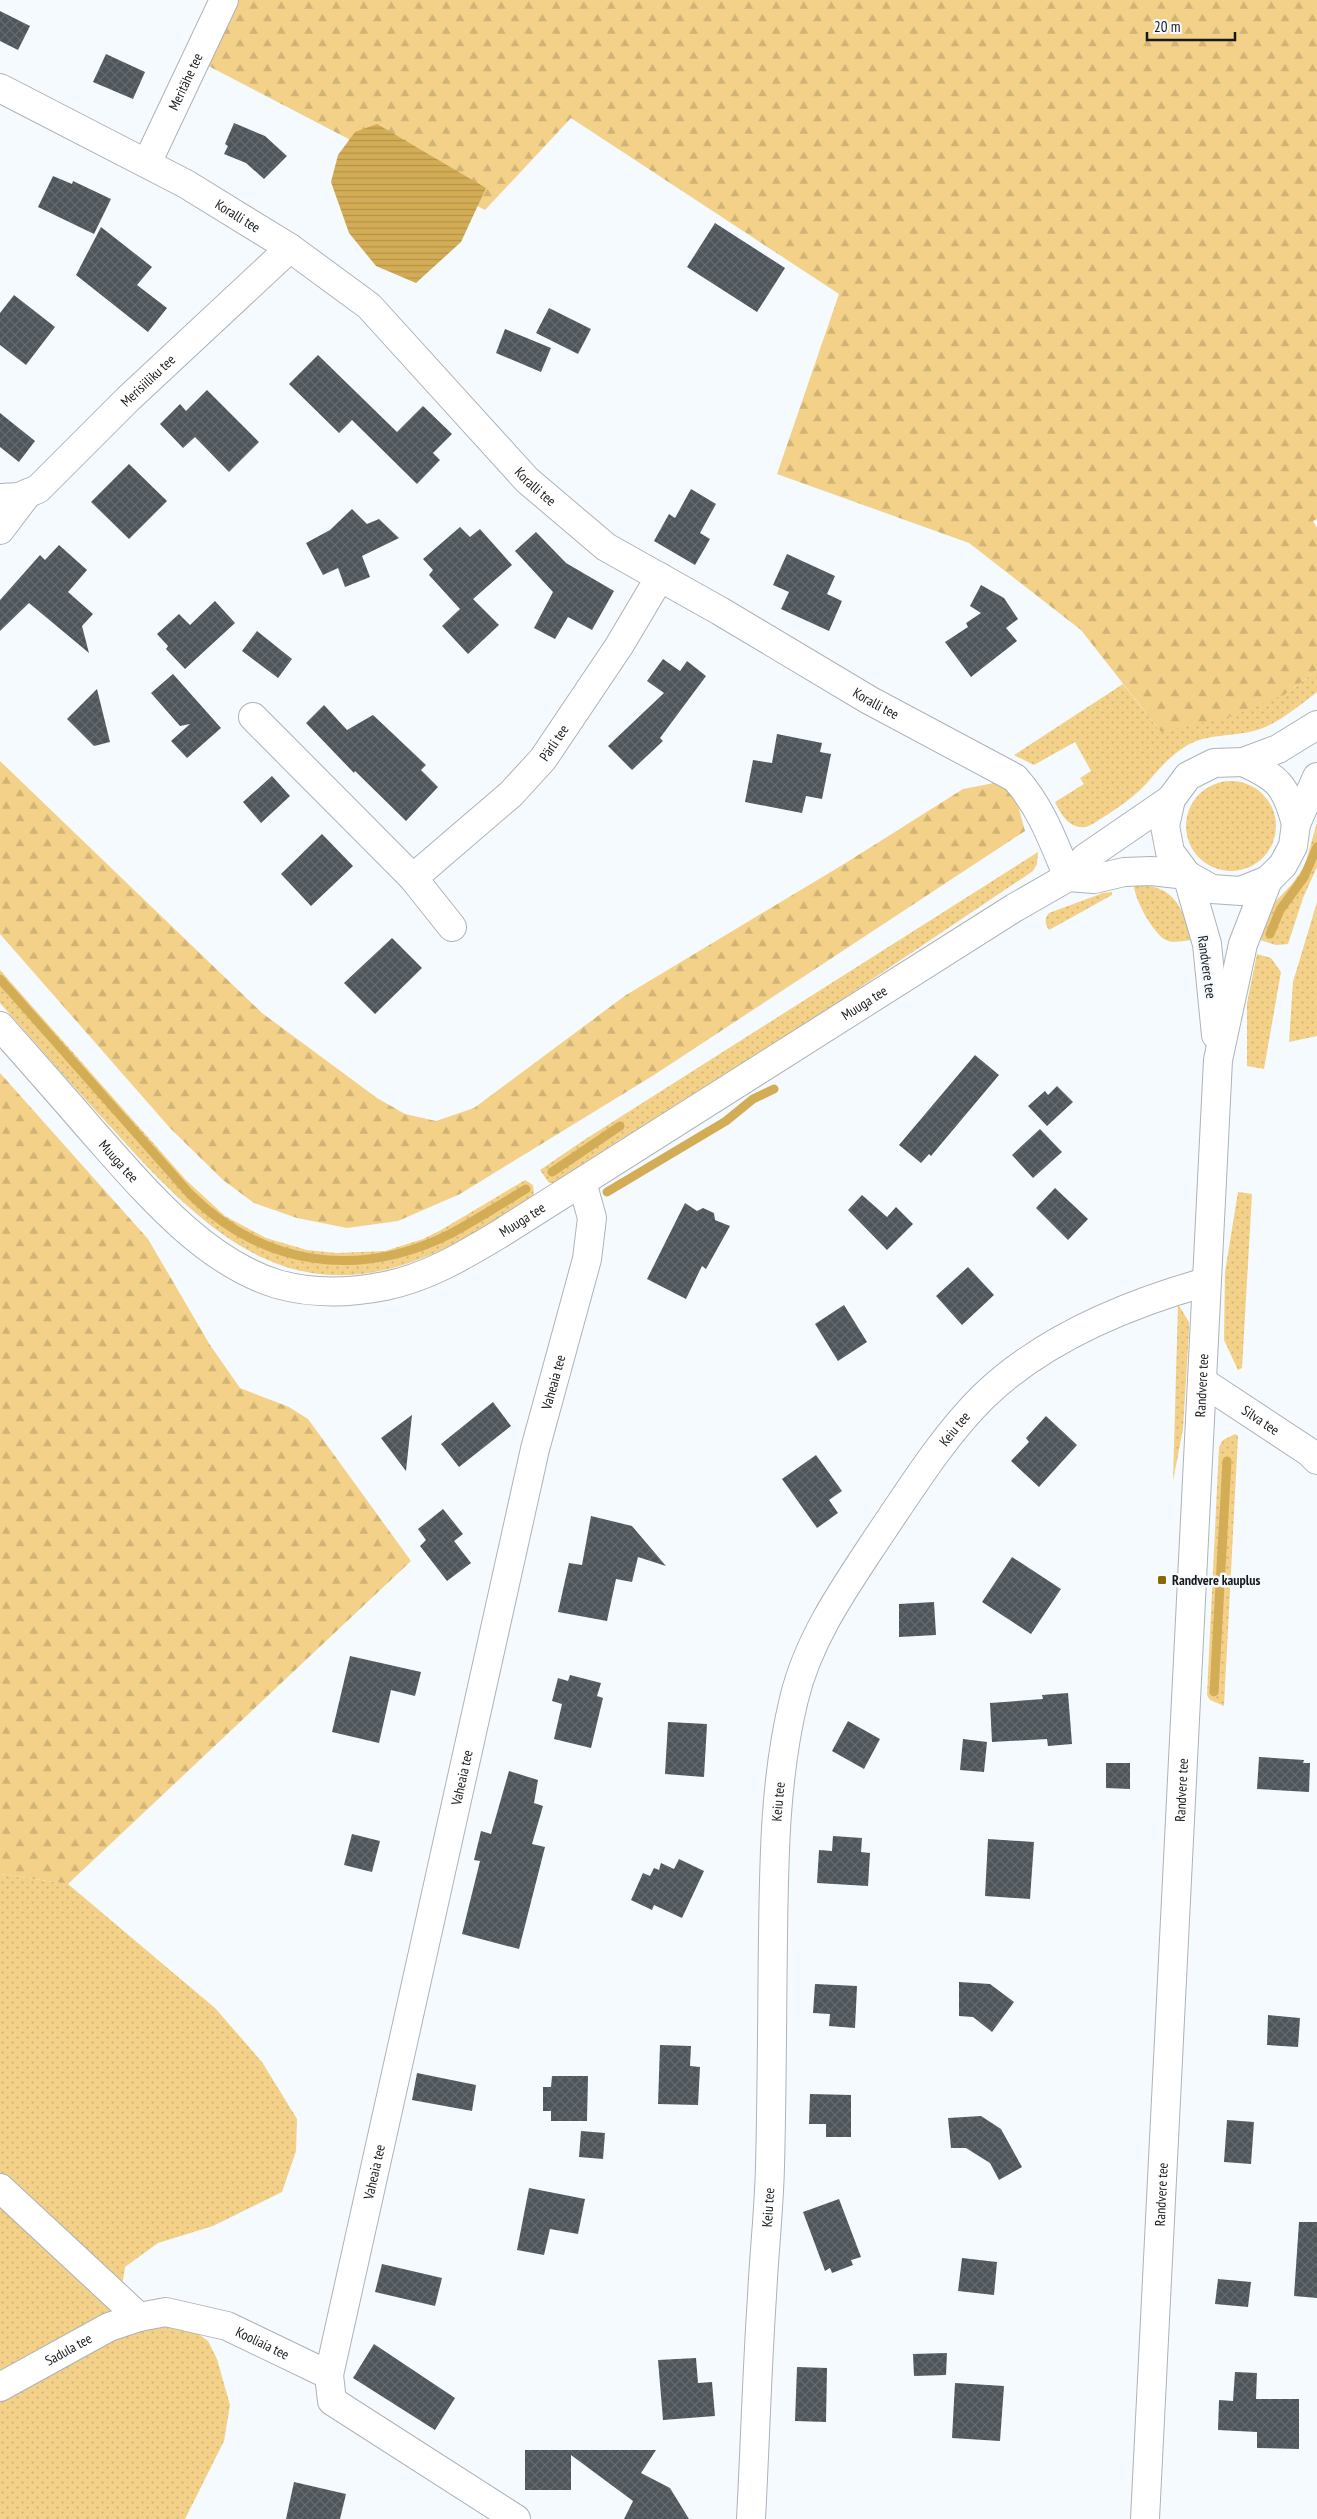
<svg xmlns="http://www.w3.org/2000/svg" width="1317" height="2519" viewBox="0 0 1317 2519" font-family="'PT Sans Narrow',sans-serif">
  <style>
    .grass { fill: url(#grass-dots) }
    .forest { fill: url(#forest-firs) }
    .water { fill: url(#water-rules) }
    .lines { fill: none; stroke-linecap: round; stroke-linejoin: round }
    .stream { stroke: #d3ac56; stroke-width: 9 }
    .building { fill: url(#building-cross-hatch) }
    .minor-casing { stroke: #acb3b9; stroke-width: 30 }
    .minor { stroke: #fff; stroke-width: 28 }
    .poi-dot { fill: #8a6807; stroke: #f5fafe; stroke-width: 2 }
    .labels { text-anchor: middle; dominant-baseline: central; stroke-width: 5; stroke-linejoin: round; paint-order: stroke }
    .street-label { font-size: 14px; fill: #171a1c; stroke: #f5fafe }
    .poi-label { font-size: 14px; font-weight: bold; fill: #171a1c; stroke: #f5fafe; text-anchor: start }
  </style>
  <defs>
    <pattern id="grass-dots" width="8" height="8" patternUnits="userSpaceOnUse" patternTransform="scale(1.25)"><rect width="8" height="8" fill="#f3d188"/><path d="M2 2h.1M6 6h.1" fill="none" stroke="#d0b375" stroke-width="1.8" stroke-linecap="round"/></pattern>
    <pattern id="forest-firs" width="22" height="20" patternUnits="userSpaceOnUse" patternTransform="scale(1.25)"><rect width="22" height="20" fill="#f3d188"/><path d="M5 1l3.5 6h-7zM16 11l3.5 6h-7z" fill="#d0b375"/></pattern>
    <pattern id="water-rules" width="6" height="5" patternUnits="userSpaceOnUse" patternTransform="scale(1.25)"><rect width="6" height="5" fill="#d3ac56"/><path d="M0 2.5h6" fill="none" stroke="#b4934a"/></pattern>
    <pattern id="building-cross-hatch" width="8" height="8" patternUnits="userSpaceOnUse" patternTransform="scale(1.25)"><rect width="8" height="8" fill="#4f565b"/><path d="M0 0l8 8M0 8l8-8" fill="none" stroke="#646a6e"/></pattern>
  </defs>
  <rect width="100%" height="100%" fill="#f5fafe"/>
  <path class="grass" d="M 1317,670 L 1317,692 C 1300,705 1280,722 1260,729 C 1234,738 1206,732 1183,748 C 1168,758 1158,770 1147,783 C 1134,797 1118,808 1102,818 C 1097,821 1091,826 1085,827 C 1069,829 1061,814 1055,802 L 1084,784 L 1080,778 L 1091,771 L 1075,742 L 1034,765 L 1014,755 L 1123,684 L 1161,732 L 1284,695 Z
    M1186 826a45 45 0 1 1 90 0a45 45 0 1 1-90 0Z
    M 1317,822 L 1317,867 L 1303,898 L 1288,944 L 1276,945 L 1260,940 L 1273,904 L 1293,883 L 1305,865 Z
    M 1038,852 L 1037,864 L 1033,871 L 788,1036 L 555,1183 L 549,1183 L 540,1170 L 584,1140 Z
    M 1134,885 C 1174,884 1182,906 1192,940 C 1184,941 1171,944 1164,939 C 1153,932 1134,899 1134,885 Z
    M 1112,892 L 1112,895 L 1049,930 C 1045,924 1044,919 1049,913 L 1103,893 Z
    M 1317,902 L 1317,1036 L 1289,1042 L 1293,982 Z
    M 1257,954 L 1271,958 L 1281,972 L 1264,1069 L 1247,1066 L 1247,1003 Z
    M 0,970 L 186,1180 L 225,1216 L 266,1238 L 307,1250 L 336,1253 L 385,1251 L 423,1239 L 441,1230 L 525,1180 L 533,1185 L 534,1195 C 511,1217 472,1235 443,1249 C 298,1319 211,1238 118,1135 C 78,1092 39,1047 0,1003 Z
    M 1238,1192 L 1252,1194 L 1242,1368 L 1238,1370 L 1224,1340 L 1225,1272 Z
    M 1178,1304 L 1189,1322 L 1189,1331 L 1183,1429 L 1173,1481 Z
    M 1235,1434 L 1238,1436 L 1224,1706 L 1210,1700 L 1207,1695 L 1219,1447 L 1223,1440 Z
    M 0,1874 L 68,1884 L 215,2008 L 262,2062 L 297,2119 L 296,2151 L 282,2192 L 213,2226 L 158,2243 L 125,2267 L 122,2287 L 129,2301 L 193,2330 L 208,2341 L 217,2359 L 230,2405 L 224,2441 L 185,2519 L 0,2519 Z"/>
  <path class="forest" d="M 224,0 L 1317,0 L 1317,519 L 1313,521 L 1317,528 L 1317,670 L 1284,695 L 1233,716 L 1161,732 L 1081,630 L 969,543 L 777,474 L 839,294 L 571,118 L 485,210 L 197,60 Z
    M 0,761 L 262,1013 L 377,1098 L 405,1114 L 436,1121 L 474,1108 L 626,995 L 844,864 L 963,789 L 994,783 L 1015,795 L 1025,831 L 654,1075 L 460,1194 L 398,1221 L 347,1228 L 297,1218 L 254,1203 L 223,1180 L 170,1128 L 0,934 Z
    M 0,1073 L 148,1239 L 210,1345 L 240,1388 L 289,1407 L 308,1419 L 411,1561 L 68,1884 L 0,1874 Z"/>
  <path class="water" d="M 377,124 L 486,188 L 461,242 L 416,283 L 376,266 L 349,233 L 331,182 L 338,155 L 355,132 Z"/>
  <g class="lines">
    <path class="stream" d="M 1270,934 L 1280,910 L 1304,877 L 1317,847
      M 0,979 L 189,1193 C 262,1266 358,1280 450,1234 C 476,1220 501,1204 526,1189
      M 552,1172 L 620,1126
      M 607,1192 L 726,1121 L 753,1099 L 774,1089
      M 1214,1692 L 1227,1461"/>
  </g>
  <path class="building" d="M 0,11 L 30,26 L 18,50 L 0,41 Z
    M 106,54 L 145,72 L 133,99 L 93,82 Z
    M 234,123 L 265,136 L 287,156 L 264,179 L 246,163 L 224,154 L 228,146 L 225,144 Z
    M 53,176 L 72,184 L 73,181 L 111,199 L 94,234 L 38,207 Z
    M 715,223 L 785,268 L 757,312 L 687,267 Z
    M 101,227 L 152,267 L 137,285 L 167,308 L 148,332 L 76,275 Z
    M 14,295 L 55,327 L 26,365 L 0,345 L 0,313 Z
    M 549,308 L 591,329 L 578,354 L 536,333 Z
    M 505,329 L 551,348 L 541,372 L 496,353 Z
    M 318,355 L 397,432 L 423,406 L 452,434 L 433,453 L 440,460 L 417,484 L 352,420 L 339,433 L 289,384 Z
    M 207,390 L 259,442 L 229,472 L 195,437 L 183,448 L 160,424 L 180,404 L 186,411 Z
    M 0,413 L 35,441 L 19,462 L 0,447 Z
    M 129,464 L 167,501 L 129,539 L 91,502 Z
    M 691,489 L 716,504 L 700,533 L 710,539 L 695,565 L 654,541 L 669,514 L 675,518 Z
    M 352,509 L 367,524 L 379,519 L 399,538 L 362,556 L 370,577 L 345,587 L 338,568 L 323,575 L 306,543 L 330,530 Z
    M 460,527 L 470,537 L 480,529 L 512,565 L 473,599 L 499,625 L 468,654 L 442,626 L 460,609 L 429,575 L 433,570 L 423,559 Z
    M 536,532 L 566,563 L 614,591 L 592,630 L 568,617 L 555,639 L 534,628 L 553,592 L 515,551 Z
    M 59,545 L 87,570 L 68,592 L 93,614 L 82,626 L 89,653 L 29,603 L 0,631 L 0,600 L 40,555 L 45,560 Z
    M 787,554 L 835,576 L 827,594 L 842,601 L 829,631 L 781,609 L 789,592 L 773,585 Z
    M 981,585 L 1004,598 L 1018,619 L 1006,628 L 1017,641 L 971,677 L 945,642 L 968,627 L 966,623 L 981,613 L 970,606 Z
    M 215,601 L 235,623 L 185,669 L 166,649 L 168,646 L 157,634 L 179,614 L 190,625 Z
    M 257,631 L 292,659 L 278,678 L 242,651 Z
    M 663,659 L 680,671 L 687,661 L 706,676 L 660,738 L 663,741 L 632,770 L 608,746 L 664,693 L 647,681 Z
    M 173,674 L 221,728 L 187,758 L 171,741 L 190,724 L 180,726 L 151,693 Z
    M 97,689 L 110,742 L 94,746 L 67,719 Z
    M 324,705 L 347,730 L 373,715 L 426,765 L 421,770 L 438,787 L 406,821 L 355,771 L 354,773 L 306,723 Z
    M 777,734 L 822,743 L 820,752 L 831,754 L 822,799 L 806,796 L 802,813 L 745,802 L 753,760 L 772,763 Z
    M 272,776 L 290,796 L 261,823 L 243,802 Z
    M 322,834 L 353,866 L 311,906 L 281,874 Z
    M 392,938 L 422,968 L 375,1014 L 344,983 Z
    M 975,1055 L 999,1075 L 931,1156 L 929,1154 L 921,1163 L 899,1145 Z
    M 1057,1086 L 1073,1102 L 1047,1126 L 1028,1106 L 1045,1091 L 1048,1095 Z
    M 1040,1129 L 1062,1152 L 1033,1178 L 1012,1155 Z
    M 1055,1188 L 1088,1219 L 1068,1240 L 1036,1208 Z
    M 862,1195 L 887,1217 L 896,1207 L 913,1224 L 887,1250 L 848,1210 Z
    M 685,1203 L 697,1211 L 703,1208 L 714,1213 L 715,1220 L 730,1226 L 706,1269 L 702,1266 L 686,1299 L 647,1279 Z
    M 968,1267 L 994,1295 L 962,1325 L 936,1296 Z
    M 844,1305 L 867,1342 L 838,1361 L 815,1324 Z
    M 493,1402 L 511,1426 L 459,1467 L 441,1444 Z
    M 412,1415 L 406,1471 L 381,1438 Z
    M 1046,1416 L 1077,1445 L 1039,1487 L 1011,1461 L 1029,1442 L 1026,1438 Z
    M 816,1455 L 842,1491 L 829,1500 L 838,1513 L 817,1528 L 782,1479 Z
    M 443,1509 L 463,1534 L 454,1541 L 471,1563 L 447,1581 L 420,1546 L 426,1540 L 418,1529 Z
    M 591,1516 L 632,1526 L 666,1566 L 638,1557 L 632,1582 L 616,1579 L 607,1621 L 558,1612 L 569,1563 L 582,1565 Z
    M 1012,1557 L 1061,1589 L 1031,1634 L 982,1602 Z
    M 934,1602 L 936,1635 L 899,1637 L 899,1604 Z
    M 350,1656 L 421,1672 L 415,1696 L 391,1690 L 379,1743 L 332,1732 Z
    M 570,1675 L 601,1683 L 597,1696 L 603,1698 L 591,1748 L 554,1739 L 562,1704 L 552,1701 L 558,1678 L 568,1681 Z
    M 1068,1693 L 1072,1744 L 1048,1746 L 1047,1739 L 992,1742 L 990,1703 L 1043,1699 L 1042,1695 Z
    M 848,1721 L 880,1739 L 864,1769 L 832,1751 Z
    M 668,1722 L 707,1724 L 704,1777 L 665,1774 Z
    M 963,1739 L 987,1742 L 984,1772 L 960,1770 Z
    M 1259,1757 L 1304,1760 L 1303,1763 L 1310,1763 L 1309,1792 L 1257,1789 Z
    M 1106,1763 L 1130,1763 L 1130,1789 L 1106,1788 Z
    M 509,1771 L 538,1780 L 534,1803 L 543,1806 L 532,1844 L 545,1847 L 519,1949 L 462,1934 L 480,1861 L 474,1860 L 481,1831 L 491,1834 Z
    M 352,1834 L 380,1841 L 372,1872 L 344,1865 Z
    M 833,1836 L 862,1838 L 861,1852 L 870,1853 L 868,1886 L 817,1883 L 819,1850 L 832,1851 Z
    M 988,1839 L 1034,1842 L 1030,1899 L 985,1896 Z
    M 679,1859 L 704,1871 L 682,1918 L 654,1905 L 652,1910 L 631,1900 L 643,1873 L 650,1876 L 654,1868 L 659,1870 L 661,1863 L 674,1869 Z
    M 959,1982 L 990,1984 L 1014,2002 L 992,2032 L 973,2017 L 959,2016 Z
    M 815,1984 L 857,1986 L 855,2028 L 829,2026 L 830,2014 L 813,2013 Z
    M 1268,2015 L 1300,2018 L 1298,2047 L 1267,2045 Z
    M 660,2045 L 691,2046 L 690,2066 L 700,2067 L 698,2105 L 658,2104 Z
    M 417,2073 L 476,2085 L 472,2111 L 412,2100 Z
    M 552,2076 L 588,2076 L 587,2121 L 551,2121 L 551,2111 L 543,2111 L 543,2087 L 551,2087 Z
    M 810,2094 L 851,2095 L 851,2137 L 826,2137 L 826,2124 L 809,2124 Z
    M 981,2116 L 1001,2129 L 1022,2167 L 999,2180 L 990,2163 L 966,2148 L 951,2148 L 948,2118 Z
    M 1227,2120 L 1254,2122 L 1251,2164 L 1224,2162 Z
    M 581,2131 L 605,2133 L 603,2159 L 579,2157 Z
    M 529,2188 L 585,2199 L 578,2234 L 550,2229 L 544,2255 L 517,2250 Z
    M 839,2199 L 861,2257 L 851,2260 L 853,2265 L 832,2273 L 830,2268 L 825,2271 L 803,2212 Z
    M 1299,2222 L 1317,2222 L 1317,2298 L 1294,2296 Z
    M 962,2258 L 997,2262 L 994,2295 L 958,2291 Z
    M 382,2264 L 442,2278 L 435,2306 L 375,2292 Z
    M 1218,2279 L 1251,2282 L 1248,2307 L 1215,2304 Z
    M 374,2344 L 455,2398 L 435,2430 L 353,2378 Z
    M 947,2353 L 946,2375 L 914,2376 L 913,2354 Z
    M 696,2358 L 698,2383 L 712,2382 L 715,2416 L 663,2420 L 658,2360 Z
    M 797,2367 L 827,2368 L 826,2422 L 795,2421 Z
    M 1235,2372 L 1257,2373 L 1256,2399 L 1299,2399 L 1299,2449 L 1257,2448 L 1257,2432 L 1218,2430 L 1219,2400 L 1233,2401 Z
    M 955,2383 L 1004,2386 L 1000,2441 L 952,2438 Z
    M 525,2450 L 656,2450 L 641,2473 L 670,2488 L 689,2519 L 624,2519 L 633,2501 L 571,2455 L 571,2490 L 525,2490 Z
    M 294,2482 L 346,2494 L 340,2519 L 286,2519 Z"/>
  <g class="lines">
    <g class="minor-casing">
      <g id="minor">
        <path id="s1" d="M 0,88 L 186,184 L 290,248 L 369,306 L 527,480 L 606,547 L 720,611 L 869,700 L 1015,778 C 1041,807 1053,841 1068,877"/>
        <path id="s2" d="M 147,163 L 224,0"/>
        <path id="s3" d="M 0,498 L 19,497 L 38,489 L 128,399 L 290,248"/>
        <path d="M 0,530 L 28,493"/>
        <path d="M 253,717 L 413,878 L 452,927"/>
        <path d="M 1243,762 C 1279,778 1286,786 1296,824"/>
        <path d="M 1068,877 L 1094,879 L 1124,872 L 1151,871 L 1187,875 L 1212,889 L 1241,891 L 1268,880 L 1283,865 L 1293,846 L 1296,824 L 1317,777"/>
        <path id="s4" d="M 413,878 L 511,794 L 543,759 L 619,646 L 660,577"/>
        <path id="s5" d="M 0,1026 C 31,1061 62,1096 92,1131 C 142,1187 202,1261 277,1284 C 312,1294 350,1293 385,1286 C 426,1278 463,1256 498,1235 L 1014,908 L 1068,877 L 1085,858 L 1171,799"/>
        <path d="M 1216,1035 L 1207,944 L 1187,875 L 1170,852 L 1165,826 L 1171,799 L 1188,776 L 1214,763 L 1243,762 L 1278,749 L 1317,725"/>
        <path id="s6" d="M 1203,1382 L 1309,1452 L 1317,1460"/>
        <path id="s7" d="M 0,2188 L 139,2317 L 166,2312 L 227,2326 L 329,2375 L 332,2401 L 516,2519"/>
        <path id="s8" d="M 329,2375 L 535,1449 L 587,1259 L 592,1218 L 582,1182"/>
        <path id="s9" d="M 0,2387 L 109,2327 L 139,2317"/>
        <path id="s10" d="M 751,2519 C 755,2445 757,2370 762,2296 C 764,2253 769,2210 770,2166 C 772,2090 772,2013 773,1936 C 774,1856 775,1777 794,1699 C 808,1640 843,1590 876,1540 C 908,1493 943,1436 984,1396 C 1043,1339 1128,1304 1206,1282"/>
        <path id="s11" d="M 1145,2519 L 1218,1060 L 1243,944 L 1268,880"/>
      </g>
    </g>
    <use href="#minor" class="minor"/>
  </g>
  <rect class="poi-dot" x="1157" y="1575" width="10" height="10" rx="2.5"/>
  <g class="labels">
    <g class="street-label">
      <text stroke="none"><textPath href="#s2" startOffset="90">Meritähe tee</textPath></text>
      <text stroke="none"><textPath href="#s1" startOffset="270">Koralli tee</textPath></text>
      <text stroke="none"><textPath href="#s3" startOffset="194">Merisiiliku tee</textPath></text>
      <text stroke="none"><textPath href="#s1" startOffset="675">Koralli tee</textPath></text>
      <text stroke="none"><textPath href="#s1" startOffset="1080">Koralli tee</textPath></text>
      <text stroke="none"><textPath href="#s4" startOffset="196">Pärli tee</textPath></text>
      <text transform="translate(1207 967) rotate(82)">Randvere tee</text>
      <text stroke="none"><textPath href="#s5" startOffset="1050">Muuga tee</textPath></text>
      <text stroke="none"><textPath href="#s5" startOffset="180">Muuga tee</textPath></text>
      <text stroke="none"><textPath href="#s5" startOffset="645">Muuga tee</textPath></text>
      <text stroke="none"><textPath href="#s8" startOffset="1018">Vaheaia tee</textPath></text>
      <text stroke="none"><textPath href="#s11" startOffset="1135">Randvere tee</textPath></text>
      <text stroke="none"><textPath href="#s6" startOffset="69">Silva tee</textPath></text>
      <text stroke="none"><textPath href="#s10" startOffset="1138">Keiu tee</textPath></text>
      <text stroke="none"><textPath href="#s8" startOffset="612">Vaheaia tee</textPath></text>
      <text stroke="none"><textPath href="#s11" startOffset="730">Randvere tee</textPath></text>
      <text stroke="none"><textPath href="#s10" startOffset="718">Keiu tee</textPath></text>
      <text stroke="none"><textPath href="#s8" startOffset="208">Vaheaia tee</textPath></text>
      <text stroke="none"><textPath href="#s11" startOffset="325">Randvere tee</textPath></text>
      <text stroke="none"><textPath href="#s10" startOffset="312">Keiu tee</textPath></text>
      <text stroke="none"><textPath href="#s7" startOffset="319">Kooliaia tee</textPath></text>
      <text stroke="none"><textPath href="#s9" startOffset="78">Sadula tee</textPath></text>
    </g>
    <g class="poi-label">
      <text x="1172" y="1580">Randvere kauplus</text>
    </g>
  </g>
  <path d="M1147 32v8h88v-8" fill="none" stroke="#171a1c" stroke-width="2.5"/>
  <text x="1154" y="32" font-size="15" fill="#171a1c" stroke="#f5fafe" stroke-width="4" paint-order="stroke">20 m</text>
</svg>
